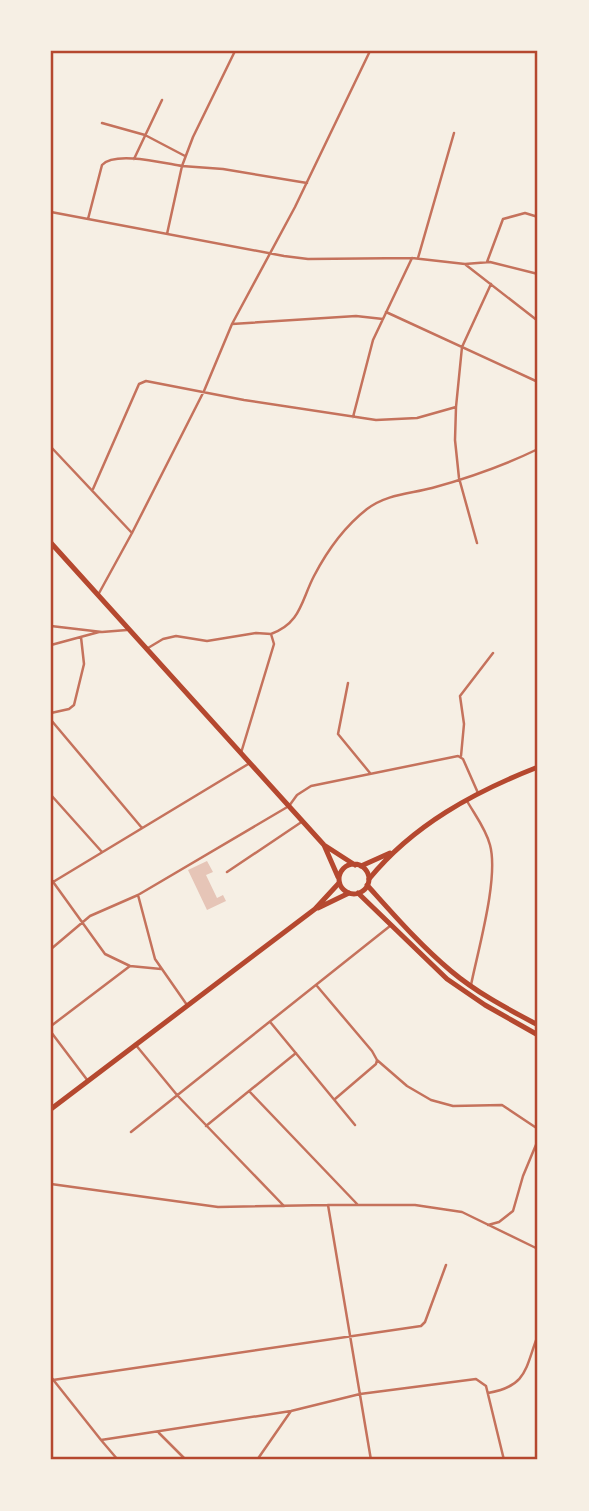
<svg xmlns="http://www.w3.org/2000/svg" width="589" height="1511" viewBox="0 0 589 1511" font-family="'Open Sans',sans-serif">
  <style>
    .building { fill: #e6c5b7 }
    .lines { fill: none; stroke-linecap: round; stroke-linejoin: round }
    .minor { stroke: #c5725c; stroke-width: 2.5 }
    .primary { stroke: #b5482f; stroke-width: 5 }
    .trunk { stroke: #b5482f; stroke-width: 5 }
    .neatline { fill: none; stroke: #b5482f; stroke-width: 2.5 }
  </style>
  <rect width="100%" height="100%" fill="#f6efe4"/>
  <path class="building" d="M 207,861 L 213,872 L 206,875 L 217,898 L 223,895 L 226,901 L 207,910 L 188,870 Z"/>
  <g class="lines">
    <path class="minor" d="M 102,123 L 145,135 L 185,156
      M 134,159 L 162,100
      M 51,212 L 284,256 L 308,259 L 412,258 L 465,264 L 490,262 L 538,274
      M 88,219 L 102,165 C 115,151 163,163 182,166 L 193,137 L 235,51
      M 167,234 L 182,166 L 223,169 L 307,183
      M 418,258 L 454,133
      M 487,262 L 503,219 L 525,213 L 538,217
      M 466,265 L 538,321
      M 386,312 L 538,382
      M 232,324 L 356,316 L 383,319
      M 353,417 L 373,340 L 412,258
      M 51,447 L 132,533
      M 93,489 L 139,384 L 146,381 L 244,400 L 376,420 L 417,418 L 456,407
      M 477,543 L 459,478 L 455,440 L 456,407 L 462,347 L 491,284
      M 98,595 L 132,533 L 204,391 L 232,324 L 295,207 L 370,51
      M 51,626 L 102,632 L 127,630
      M 271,634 C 301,623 301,601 314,576 C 327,551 344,527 367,509 C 387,494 409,494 432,488 C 468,478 505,465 538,449
      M 51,645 L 99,632
      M 148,648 L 163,639 L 176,636 L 207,641 L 256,633 L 271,634 L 274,644 L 241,753
      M 348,683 L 338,734 L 370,773
      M 51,713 L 69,709 L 74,705 L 84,664 L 81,637
      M 51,720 L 142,828
      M 461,756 L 464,724 L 460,696 L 493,653
      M 51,795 L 102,852
      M 467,801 C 475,815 486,829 490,845 C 499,878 478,950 471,985
      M 227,872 L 303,821
      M 51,879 L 105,954 L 130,966 L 161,969
      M 53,882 L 250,763
      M 138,895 L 155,959 L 187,1005
      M 51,949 L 90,916 L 138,895 L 289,806 L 297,795 L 311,786 L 458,756 L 463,759 L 478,793
      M 317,986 L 372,1051 L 377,1060 L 376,1064 L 335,1099
      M 271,1023 L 355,1125
      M 51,1026 L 130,966
      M 51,1032 L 88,1081
      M 135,1044 L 177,1095 L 284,1206
      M 377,1060 L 407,1086 L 431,1100 L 453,1106 L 502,1105 L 538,1129
      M 249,1091 L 358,1205
      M 206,1126 L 296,1053
      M 131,1132 L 390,926
      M 51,1184 L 218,1207 L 328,1205
      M 488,1225 L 499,1222 L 513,1211 L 523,1176 L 538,1140
      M 51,1377 L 101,1440 L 291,1411 L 360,1394 L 476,1379 L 486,1386 L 504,1460
      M 53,1380 L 421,1326 L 425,1322 L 446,1265
      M 488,1393 C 528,1386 525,1368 538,1335
      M 159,1433 L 186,1460
      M 101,1440 L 118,1460
      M 257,1460 L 291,1411
      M 371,1460 L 328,1205 L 415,1205 L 462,1212 L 538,1249"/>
    <path class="primary" d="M 361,866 L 390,853
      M 369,879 C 413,825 474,792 538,767
      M 318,908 L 349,893
      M 51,1109 L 315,909 L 339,883"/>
    <path class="trunk" d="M 51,543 L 324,845 L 355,865
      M 324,845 L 338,877
      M339 879a15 15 0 1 1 30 0a15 15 0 1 1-30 0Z
      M 367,885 C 394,915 420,945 451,971 C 477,993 508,1009 538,1025
      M 358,893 L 447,979 L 485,1005 L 538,1035"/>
  </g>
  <rect width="589" height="1511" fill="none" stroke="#f6efe4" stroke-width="105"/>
  <rect x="52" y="52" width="484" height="1406" class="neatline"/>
</svg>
